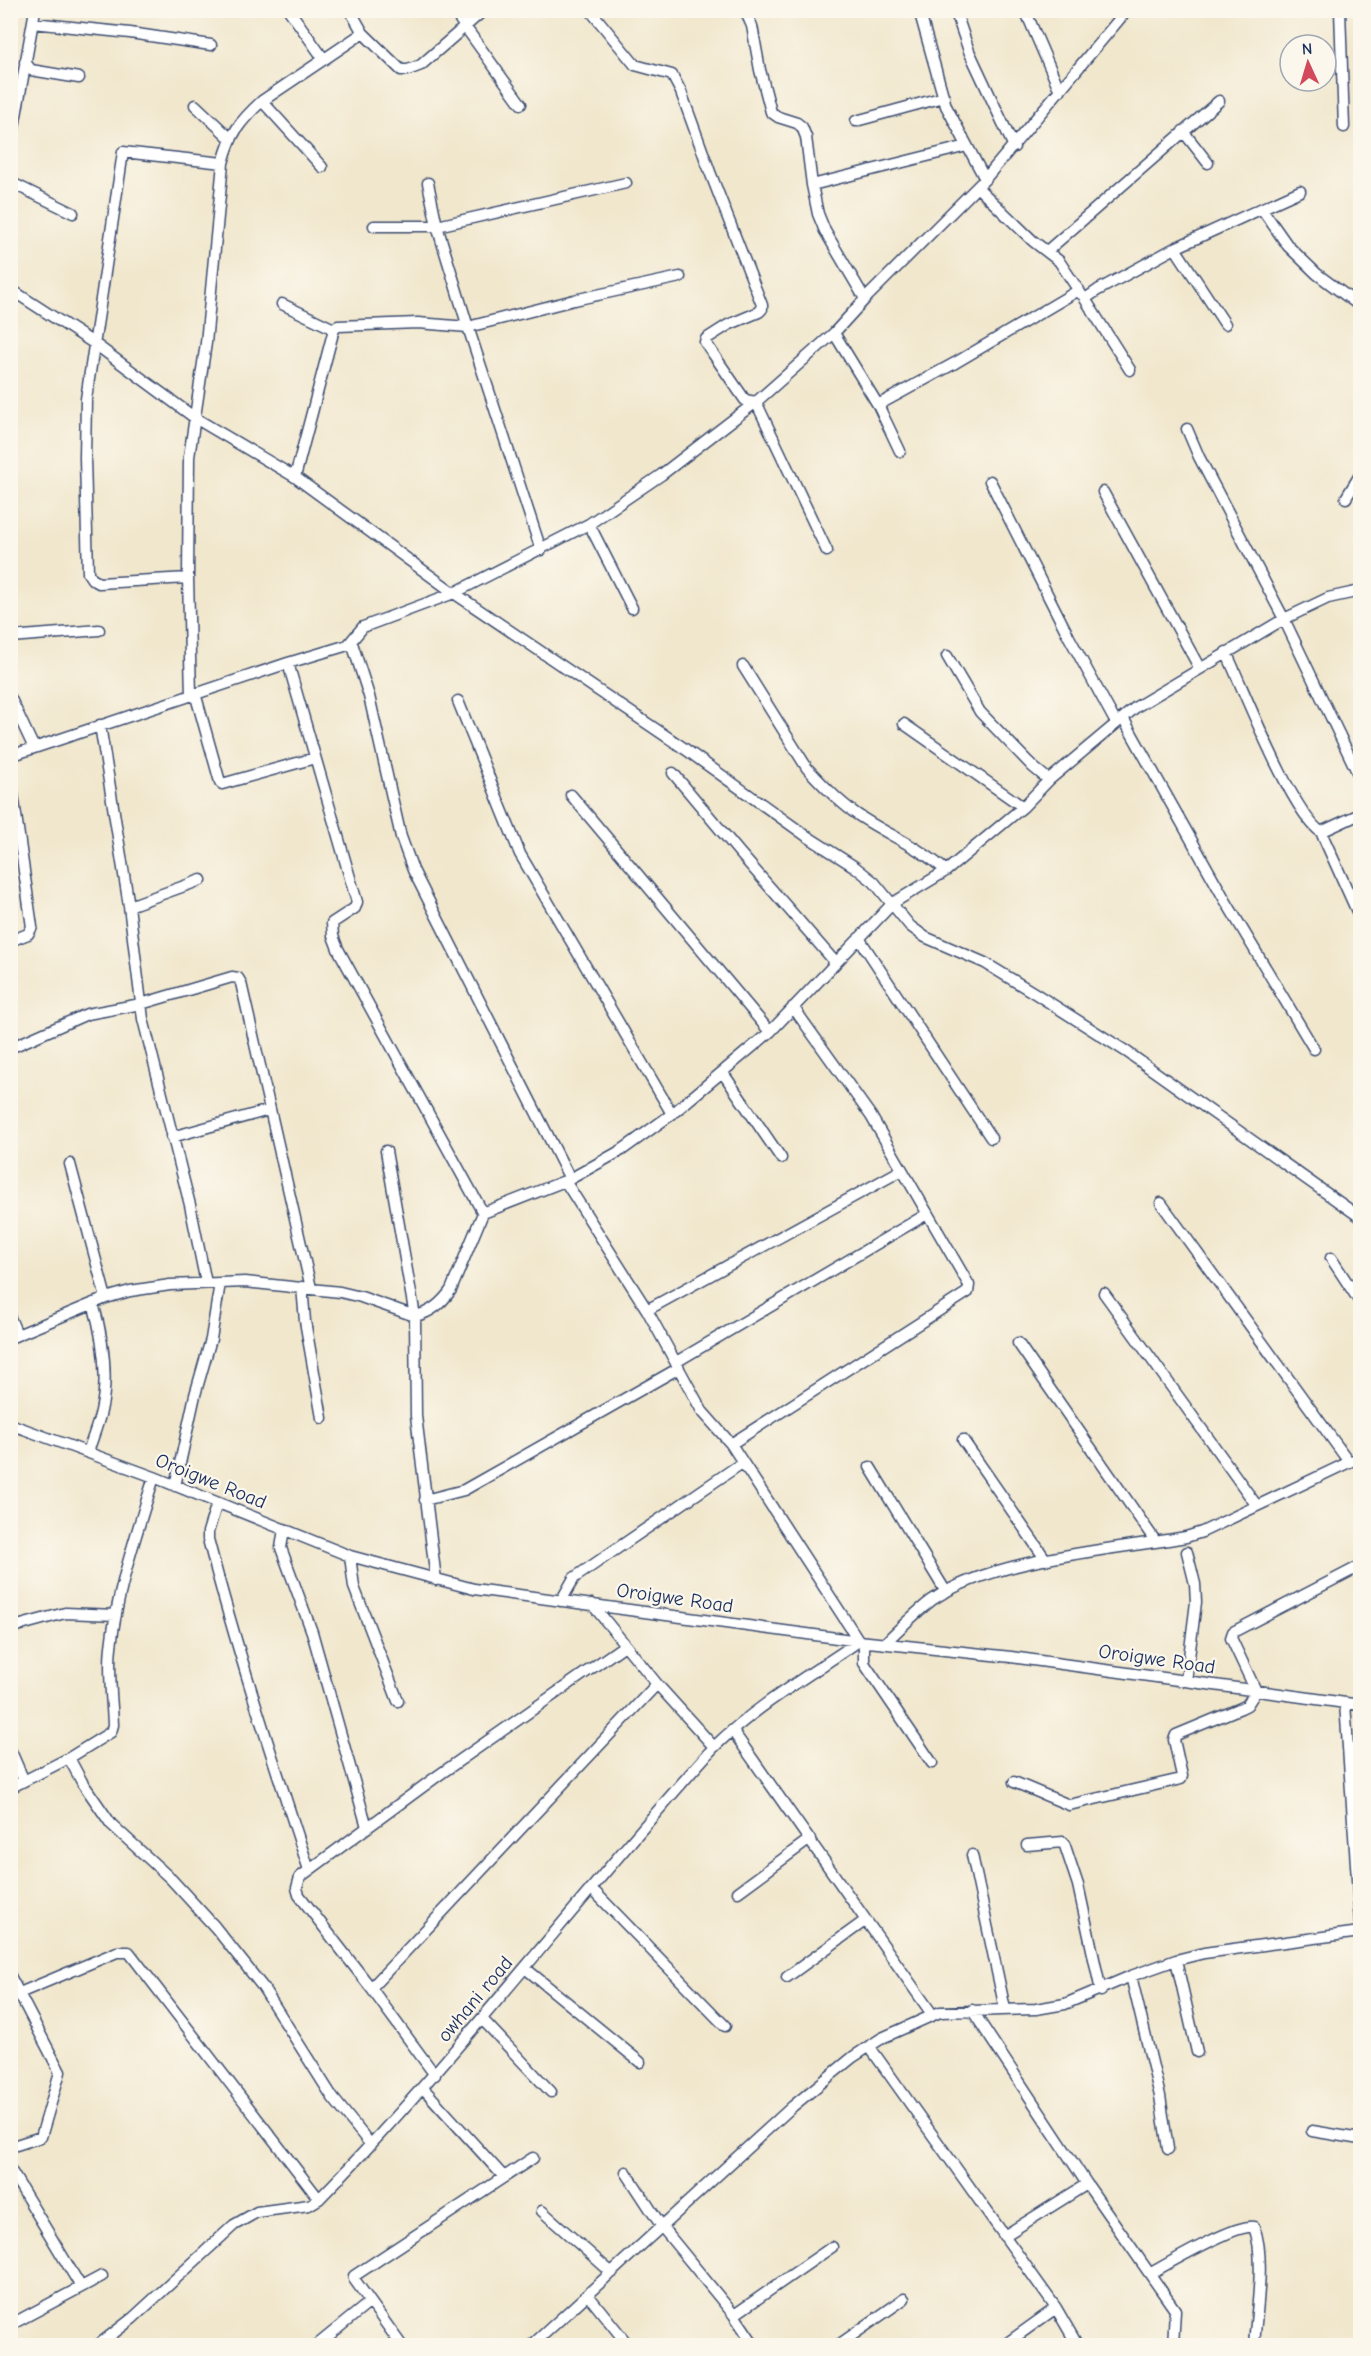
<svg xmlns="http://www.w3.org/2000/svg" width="1371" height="2356" viewBox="0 0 1371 2356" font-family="'Comic Neue',sans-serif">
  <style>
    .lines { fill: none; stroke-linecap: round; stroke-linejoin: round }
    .minor-casing { stroke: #3b4b6f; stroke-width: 13 }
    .minor { stroke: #fff; stroke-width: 10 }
    .labels { text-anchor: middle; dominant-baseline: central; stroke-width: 4.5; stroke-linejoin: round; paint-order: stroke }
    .street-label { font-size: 20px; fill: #1b2f5e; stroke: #fbf7ec }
  </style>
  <rect width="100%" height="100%" fill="#fbf7ec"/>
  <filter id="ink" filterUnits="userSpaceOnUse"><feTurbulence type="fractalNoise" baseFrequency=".0167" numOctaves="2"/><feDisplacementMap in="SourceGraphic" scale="12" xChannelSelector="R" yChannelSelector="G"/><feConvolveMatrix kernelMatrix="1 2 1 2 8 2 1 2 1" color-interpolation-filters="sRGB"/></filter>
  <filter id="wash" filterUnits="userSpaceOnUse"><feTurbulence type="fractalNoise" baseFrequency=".008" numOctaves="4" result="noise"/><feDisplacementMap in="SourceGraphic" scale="24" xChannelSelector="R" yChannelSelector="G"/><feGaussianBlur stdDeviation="1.35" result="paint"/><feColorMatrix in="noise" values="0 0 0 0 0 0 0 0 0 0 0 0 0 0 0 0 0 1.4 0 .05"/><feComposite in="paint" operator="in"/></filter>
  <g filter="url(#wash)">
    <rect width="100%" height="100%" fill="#f1e7cd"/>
  </g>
  <g filter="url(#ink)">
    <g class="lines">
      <g class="minor-casing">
        <path id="minor" d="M 289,10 L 323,58
          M 350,10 L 363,33 L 401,70 L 408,70 L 421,65 L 484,10
          M 453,10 L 521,104
          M 590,10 L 635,65 L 672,75 L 681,92 L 710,172 L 762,305 L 762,309 L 759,312 L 728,325 L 706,339 L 705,342 L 745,400 L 756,402 L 827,551
          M 745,10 L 752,26 L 760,70 L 771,112 L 778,117 L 797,123 L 802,127 L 806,137 L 812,185 L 818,214 L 825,231 L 865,299
          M 919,10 L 946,106 L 985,179
          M 955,10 L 969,51 L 1014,147
          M 1025,10 L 1060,91
          M 1340,10 L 1344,127
          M 33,23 L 130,33 L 211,45
          M 25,62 L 31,70 L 79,78
          M 262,101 L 322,167
          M 195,105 L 230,138
          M 856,121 L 944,97
          M 1183,131 L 1208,163
          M 10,149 L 35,10
          M 10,182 L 73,213
          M 428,183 L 437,226 L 468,327 L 541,550
          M 812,185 L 967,146
          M 977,187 L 1033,241 L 1059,261 L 1081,294
          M 1262,209 L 1288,246 L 1317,274 L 1360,306
          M 374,226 L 437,226 L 626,183
          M 1175,248 L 1225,324
          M 1047,251 L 1219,101
          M 10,289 L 95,344 L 195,418 L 295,477 L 454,593 L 685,749 L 805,835 L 855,867 L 874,882 L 910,926 L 925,937 L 985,963 L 1036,994 L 1127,1052 L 1360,1217
          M 282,304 L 334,329
          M 834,333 L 878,405 L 900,451
          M 1130,370 L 1085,299 L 1098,290 L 1175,248 L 1300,191
          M 878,405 L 955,363 L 1079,290
          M 1187,429 L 1199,457 L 1284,619 L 1360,778
          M 295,477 L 334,329 L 338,326 L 418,323 L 468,327 L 574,300 L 680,277
          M 990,481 L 1069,637 L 1116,723
          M 1103,492 L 1199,667
          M 1346,498 L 1360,475
          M 589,524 L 632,608
          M 188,578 L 99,583 L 92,579 L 88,573 L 85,458 L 86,399 L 123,152 L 223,163
          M 10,637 L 99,630
          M 352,643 L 369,696 L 401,837 L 413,870 L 570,1179
          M 1226,652 C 1244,690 1291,812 1321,832 L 1360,814
          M 947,656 L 980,712 L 1033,767 L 1049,780
          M 288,663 L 357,902 L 355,908 L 332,923 L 333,936 L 338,949 L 483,1213
          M 743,666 L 807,768 C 822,784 837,800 855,813 C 885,834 919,846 946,871
          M 195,693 L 220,782 L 222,784 L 315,758
          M 191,695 L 188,578 L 189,457 L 206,343 L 223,163 C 231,133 239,122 262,101 L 363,33
          M 10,697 L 34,748
          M 458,701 L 520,854 L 672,1114
          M 1123,718 L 1225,900 L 1314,1049
          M 904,724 L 1023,807
          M 100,725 L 129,906 L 143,1019 L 190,1205 L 206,1283
          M 10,756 L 288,663 L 348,645 L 363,627 L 454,593 L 589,524 L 661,475 L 756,402 L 834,333 L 865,299 L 985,179 L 1127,10
          M 10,773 L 32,927 L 28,934 L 10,941
          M 673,773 L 739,852 L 835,962
          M 571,795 L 770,1032
          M 1321,832 L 1360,918
          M 129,906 L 201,880
          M 859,938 L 991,1138
          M 10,1048 L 87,1014 L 141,1004 L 232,977 L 238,978 L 241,983 L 311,1288
          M 723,1073 L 781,1158
          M 172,1137 L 269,1110
          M 386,1151 L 415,1316 L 416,1416 L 436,1580
          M 70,1164 L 106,1298
          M 1161,1203 L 1349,1462
          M 1331,1258 L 1360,1302
          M 302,1287 L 305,1321 L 322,1418
          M 1104,1293 L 1257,1506
          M 647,1310 L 902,1170
          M 10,1318 L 17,1334
          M 10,1338 L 106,1298 L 130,1291 L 170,1285 L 245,1282 L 340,1292 L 361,1297 L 415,1316 C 430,1313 442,1303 451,1290 L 483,1213 L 570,1179 L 622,1150 L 672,1114 L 770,1032 L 893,903 L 946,871 L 1023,807 L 1049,780 L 1136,707 L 1284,619 L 1328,598 L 1360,591
          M 1018,1343 L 1156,1542
          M 676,1362 L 927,1214
          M 10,1424 L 154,1477 L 350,1556 L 474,1589 L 859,1641 L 1011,1657 L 1360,1705
          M 963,1440 L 1046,1560
          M 731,1444 L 968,1292 L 969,1285 L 871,1116 L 793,1007
          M 88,1452 C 92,1439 98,1425 101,1411 C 109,1376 103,1338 93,1303
          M 870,1467 L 946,1592
          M 175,1486 L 195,1395 L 211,1339 L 220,1283
          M 425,1500 L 464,1490 L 679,1368
          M 217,1503 L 208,1532 L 208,1539 C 237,1651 273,1760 309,1870
          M 284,1529 L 281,1548 L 312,1632 L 367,1827
          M 350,1556 L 354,1587 L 398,1701
          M 561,1601 L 574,1578 L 742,1463
          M 592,1604 L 657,1684 L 714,1747
          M 10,1628 L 65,1613 L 116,1615
          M 864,1642 L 864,1663 L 932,1763
          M 885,1643 C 900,1628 915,1613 932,1600 C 993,1558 1112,1550 1186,1537 L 1202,1532 L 1360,1457
          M 1186,1681 L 1196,1602 L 1195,1584 L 1187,1552
          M 1345,1703 L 1360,1923
          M 732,1730 L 932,2014
          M 10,1749 L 24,1781
          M 69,1758 L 82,1782 L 111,1824 L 171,1879 L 215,1927 L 262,1986 L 333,2098 L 371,2145
          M 1014,1782 L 1069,1805 L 1181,1779 L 1182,1776 L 1174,1740 L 1176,1735 L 1241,1708 L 1247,1705 L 1256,1691 L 1231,1638 L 1233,1632 L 1360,1566
          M 10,1788 L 69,1758 L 111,1732 L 113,1725 C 112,1699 108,1673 111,1647 C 117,1589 137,1533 154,1477
          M 1027,1845 L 1063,1842 L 1065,1846 L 1078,1885 L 1101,1991
          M 972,1855 L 1005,2009
          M 592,1889 L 725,2026
          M 738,1892 L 810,1839
          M 1176,1960 L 1197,2052
          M 525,1968 L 640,2062
          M 10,1976 L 60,2072 L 41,2137 L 10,2147
          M 1131,1976 L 1160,2096 L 1168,2149
          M 787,1977 L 866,1920
          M 371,1988 L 657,1684
          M 10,1997 L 117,1952 L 129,1952 L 319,2199
          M 972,2010 L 1087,2184 L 1175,2310 L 1173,2346
          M 482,2019 L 551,2092
          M 869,2046 L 1056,2308 L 1078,2346
          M 435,2075 L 371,1988 L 299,1895 L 297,1888 L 300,1877 L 436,1777 L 625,1645
          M 423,2088 L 504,2177
          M 1312,2131 L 1360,2139
          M 10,2169 L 81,2287
          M 626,2172 L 662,2227 L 734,2315 L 755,2346
          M 542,2211 L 612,2273
          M 1004,2236 L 1087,2184
          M 1151,2273 C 1169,2263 1237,2223 1254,2227 C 1266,2258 1256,2312 1254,2346
          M 588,2295 L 629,2346
          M 734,2315 L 832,2247
          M 10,2325 L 102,2276
          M 97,2346 L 133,2318 L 234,2225 L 257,2212 L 309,2205 L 319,2199 C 459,2056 580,1895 714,1747 C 757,1705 810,1675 859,1641 L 731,1444 L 702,1411 L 647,1310 L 565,1181
          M 316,2346 L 370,2302
          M 402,2346 L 354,2279 L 354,2276 L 533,2158
          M 531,2346 L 793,2106 L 853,2057 L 882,2038 L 940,2012 L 1036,2009 L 1065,2004 L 1131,1976 L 1176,1960 L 1204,1953 L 1360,1932
          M 837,2346 L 904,2299
          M 1003,2346 L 1056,2308"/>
      </g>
      <use href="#minor" class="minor"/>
    </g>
  </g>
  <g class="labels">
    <g class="street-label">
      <text transform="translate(211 1481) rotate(22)">Oroigwe Road</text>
      <text transform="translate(675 1598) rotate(8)">Oroigwe Road</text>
      <text transform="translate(1157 1659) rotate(8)">Oroigwe Road</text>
      <text transform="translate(475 1999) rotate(-50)">owhani road</text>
    </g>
  </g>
  <rect width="1371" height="2356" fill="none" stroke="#fbf7ec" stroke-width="36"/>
  <g transform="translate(1308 63) rotate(356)"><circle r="28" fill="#fbf7ec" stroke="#a1a7b3" stroke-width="1.5"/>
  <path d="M0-4.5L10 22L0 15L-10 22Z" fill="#d1495b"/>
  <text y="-9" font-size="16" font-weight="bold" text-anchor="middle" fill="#1b2f5e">N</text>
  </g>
</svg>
